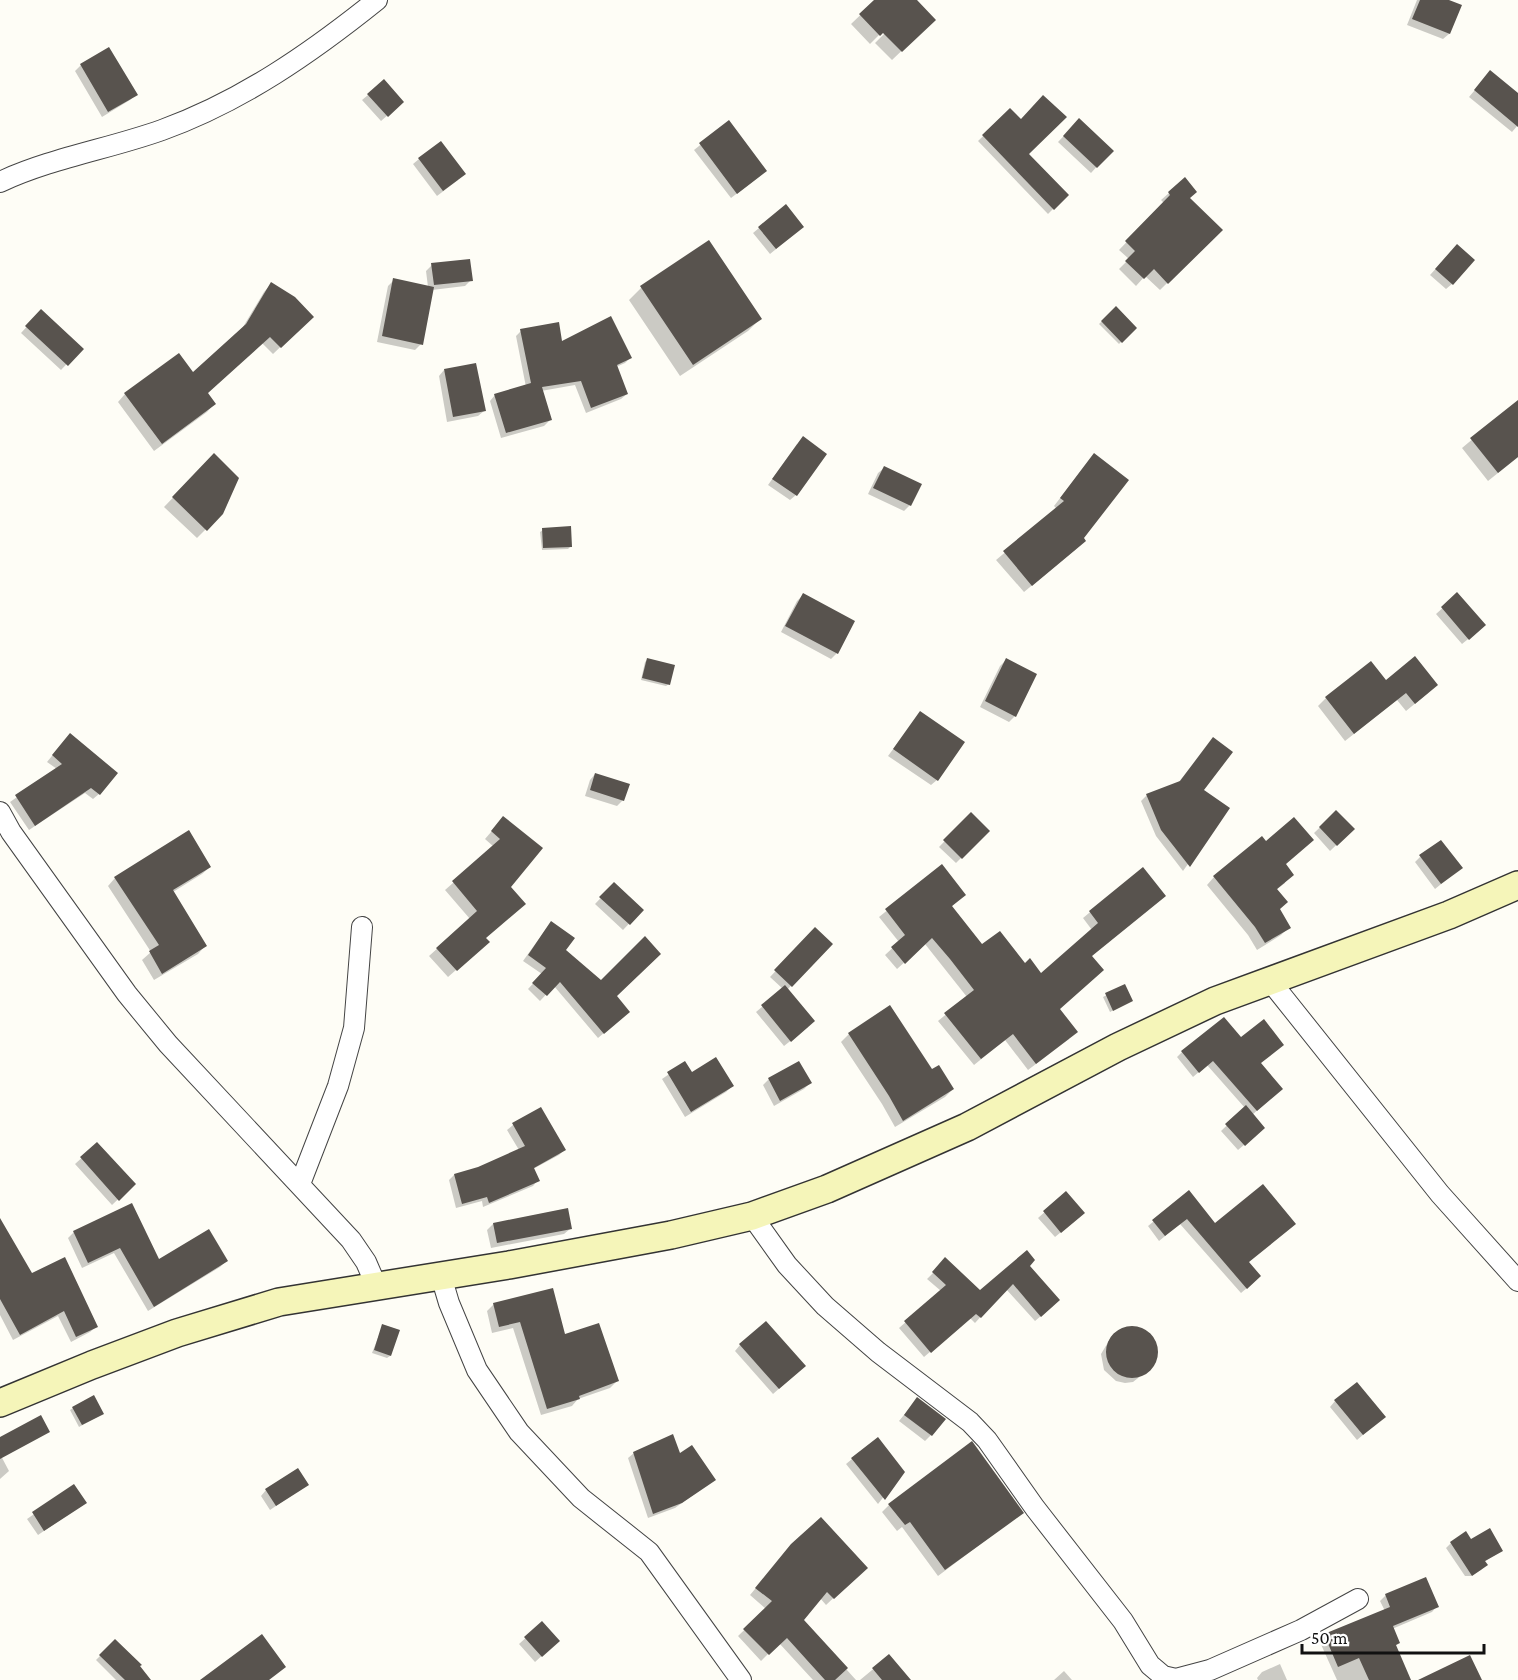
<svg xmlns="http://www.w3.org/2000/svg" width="1518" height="1680" viewBox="0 0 1518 1680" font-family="'Crimson Pro',serif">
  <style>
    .shadow { fill: #0003 }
    .building { fill: #58534e }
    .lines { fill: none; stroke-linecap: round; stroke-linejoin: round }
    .minor-casing { stroke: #444; stroke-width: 22 }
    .secondary-casing { stroke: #333; stroke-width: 30 }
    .minor { stroke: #fff; stroke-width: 20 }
    .secondary { stroke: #f5f5b9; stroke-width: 27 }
  </style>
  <rect width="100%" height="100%" fill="#fefdf6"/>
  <path class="shadow" d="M 876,0 L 915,0 L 934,20 L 892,60 L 875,43 L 890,28 L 888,26 L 870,44 L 851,24 Z
    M 1417,0 L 1445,0 L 1460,6 L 1449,34 L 1443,39 L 1407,25 Z
    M 81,65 L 136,94 L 130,100 L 102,117 L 75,71 Z
    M 1485,78 L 1518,95 L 1518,125 L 1512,132 L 1469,97 Z
    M 368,95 L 397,107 L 381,121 L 362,100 Z
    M 1010,110 L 1027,154 L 1067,195 L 1048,214 L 978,141 Z
    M 1079,120 L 1111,151 L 1091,173 L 1058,142 Z
    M 729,122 L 760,176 L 731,198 L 694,150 Z
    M 419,159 L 458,180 L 437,196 L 413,164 Z
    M 1169,193 L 1189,198 L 1221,230 L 1160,290 L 1145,276 L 1136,286 L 1119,269 L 1129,259 L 1119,250 L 1164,203 L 1161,200 Z
    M 759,228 L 797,232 L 770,254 L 753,233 Z
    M 708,242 L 760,319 L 748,331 L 680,376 L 629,300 L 641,288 Z
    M 1451,252 L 1452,284 L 1446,289 L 1430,275 Z
    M 432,265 L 471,280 L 465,286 L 432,290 L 421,344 L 415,350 L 377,342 L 388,286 L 394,280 L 428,287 L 426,271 Z
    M 271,284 L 312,317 L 273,354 L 262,343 L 207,393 L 214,404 L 207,412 L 154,451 L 118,402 L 125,394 L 193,375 L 240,332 L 264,292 Z
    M 1116,308 L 1135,328 L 1119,344 L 1099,324 Z
    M 41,311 L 81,349 L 61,370 L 21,333 Z
    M 521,331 L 561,343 L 630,358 L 625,363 L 616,367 L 627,394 L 621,399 L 586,413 L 575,385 L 541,391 L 550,420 L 544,426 L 501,438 L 490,401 L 495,395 L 526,387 L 516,336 Z
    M 444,370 L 484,411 L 478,416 L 447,422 L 439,376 Z
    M 1518,401 L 1518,457 L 1488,481 L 1462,448 Z
    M 797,444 L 796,495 L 790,500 L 768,485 Z
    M 214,455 L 222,513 L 197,538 L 164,507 Z
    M 1087,463 L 1082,538 L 1076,549 L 1024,592 L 996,560 L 1057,509 L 1054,506 Z
    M 884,468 L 910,505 L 904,511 L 868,494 L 878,473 Z
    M 543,530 L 571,546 L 568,549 L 542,550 L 540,532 Z
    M 803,595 L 837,653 L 831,659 L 781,632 L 797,601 Z
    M 1457,595 L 1478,631 L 1462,644 L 1436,614 Z
    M 647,660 L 669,684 L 666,686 L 641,680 L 645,662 Z
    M 1006,660 L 1015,716 L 1009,722 L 980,707 L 1000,666 Z
    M 1386,682 L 1428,693 L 1406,711 L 1397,700 L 1345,741 L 1318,706 L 1326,698 Z
    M 920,713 L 937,780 L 931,785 L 888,756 Z
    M 1213,739 L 1202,791 L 1228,808 L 1183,871 L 1156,836 L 1141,801 L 1147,795 L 1178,783 Z
    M 64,741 L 99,794 L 93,799 L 85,793 L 29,830 L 10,802 L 57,769 L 47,762 Z
    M 595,774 L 623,800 L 617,806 L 585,796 L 590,780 Z
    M 1336,812 L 1353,829 L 1330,851 L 1314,833 Z
    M 971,814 L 988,831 L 956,863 L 939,847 Z
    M 503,818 L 509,887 L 480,949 L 448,977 L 429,956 L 470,919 L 445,890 L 494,847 L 485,839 Z
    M 1420,857 L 1461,868 L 1435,889 L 1415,862 Z
    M 1284,865 L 1285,883 L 1276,890 L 1279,909 L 1289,927 L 1281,935 L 1257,950 L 1248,935 L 1207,885 L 1214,877 Z
    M 942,866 L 964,895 L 951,907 L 982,947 L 1024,965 L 1041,975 L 1092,930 L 1083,918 L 1142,869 L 1058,1009 L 1069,1039 L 1028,1070 L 1005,1040 L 974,1065 L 938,1021 L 967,997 L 925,944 L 897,969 L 885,955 L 899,942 L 879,917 Z
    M 210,867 L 202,874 L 173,892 L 205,946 L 198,954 L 154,980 L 142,960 L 151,952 L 108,886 L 115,878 Z
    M 614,884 L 642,910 L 623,930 L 595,904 Z
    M 546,929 L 564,950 L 615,996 L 623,1017 L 598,1038 L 554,986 L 540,1001 L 528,989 L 542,974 L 523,961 Z
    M 815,929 L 831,944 L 787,990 L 808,1027 L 784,1046 L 756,1012 L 783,989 L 770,977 Z
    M 1124,986 L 1131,1001 L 1110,1012 L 1103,997 Z
    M 889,1007 L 932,1071 L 953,1089 L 945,1097 L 895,1127 L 882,1104 L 841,1042 L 849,1034 Z
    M 1240,1039 L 1259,1064 L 1276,1094 L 1252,1115 L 1258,1133 L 1238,1150 L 1221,1131 L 1245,1108 L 1207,1065 L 1193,1077 L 1177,1057 L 1182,1052 Z
    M 685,1063 L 691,1074 L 732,1086 L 726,1092 L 685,1117 L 662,1079 Z
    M 769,1079 L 810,1083 L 804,1089 L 774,1106 L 763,1085 Z
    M 541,1109 L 564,1150 L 559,1155 L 533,1169 L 538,1180 L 533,1186 L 483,1207 L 482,1201 L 456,1208 L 449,1180 L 454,1175 L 478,1169 L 519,1150 L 507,1130 L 513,1125 Z
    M 97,1144 L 134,1184 L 112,1205 L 75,1164 Z
    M 1066,1193 L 1077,1219 L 1055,1237 L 1038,1218 Z
    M 1189,1193 L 1247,1262 L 1254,1282 L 1241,1293 L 1180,1224 L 1159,1241 L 1148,1226 Z
    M 132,1205 L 158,1261 L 226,1261 L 220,1267 L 148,1311 L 114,1253 L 82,1268 L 68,1238 L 74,1232 Z
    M 493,1224 L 570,1229 L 564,1234 L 491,1248 L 487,1230 Z
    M 0,1244 L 31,1275 L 96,1327 L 90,1332 L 71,1342 L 58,1316 L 13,1340 L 0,1315 Z
    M 946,1260 L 980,1292 L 1028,1265 L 1053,1306 L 1035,1321 L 1006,1289 L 975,1323 L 970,1318 L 924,1357 L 899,1328 L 941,1291 L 927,1279 Z
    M 494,1304 L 564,1336 L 617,1381 L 610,1388 L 578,1399 L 572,1406 L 541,1415 L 513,1328 L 492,1333 L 487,1311 Z
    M 383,1325 L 390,1356 L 387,1358 L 372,1353 Z
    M 1123,1328 L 1141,1329 L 1153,1340 L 1156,1356 L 1153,1364 L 1147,1371 L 1133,1382 L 1125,1383 L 1116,1381 L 1104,1370 L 1101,1354 L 1110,1339 Z
    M 740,1345 L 798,1372 L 773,1394 L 735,1351 Z
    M 917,1399 L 931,1435 L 925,1441 L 899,1421 Z
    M 1335,1401 L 1378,1422 L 1357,1440 L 1330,1407 Z
    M 73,1408 L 99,1416 L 79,1427 L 70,1410 Z
    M 634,1453 L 714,1480 L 675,1508 L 648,1518 L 628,1458 Z
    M 0,1454 L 9,1471 L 0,1479 Z
    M 852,1459 L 903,1472 L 878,1504 L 846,1464 Z
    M 307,1485 L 270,1510 L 261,1496 L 266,1490 Z
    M 74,1486 L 85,1503 L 38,1535 L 27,1519 Z
    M 889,1505 L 1022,1513 L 938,1576 L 902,1527 L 897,1531 L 882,1512 Z
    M 1470,1541 L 1501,1551 L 1484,1562 L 1486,1565 L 1481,1570 L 1471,1576 L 1465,1576 L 1446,1548 L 1451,1543 Z
    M 785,1553 L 859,1574 L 826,1605 L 820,1598 L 802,1620 L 856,1680 L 813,1680 L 779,1643 L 761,1661 L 738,1636 L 766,1609 L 750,1595 Z
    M 1386,1595 L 1437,1606 L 1432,1612 L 1392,1629 L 1398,1643 L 1395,1646 L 1410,1680 L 1337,1680 L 1319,1640 L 1324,1635 L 1385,1611 L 1380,1601 Z
    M 542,1623 L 558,1641 L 535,1662 L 519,1644 Z
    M 115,1641 L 138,1666 L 150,1680 L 116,1680 L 96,1660 Z
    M 889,1656 L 909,1680 L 860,1680 Z
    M 1280,1664 L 1287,1680 L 1258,1680 L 1257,1678 L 1262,1672 Z
    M 1064,1671 L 1072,1680 L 1054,1680 Z"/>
  <path class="building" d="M 874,0 L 917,0 L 936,20 L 902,52 L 883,33 L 880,36 L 859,14 Z
    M 1420,0 L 1449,0 L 1462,5 L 1450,34 L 1412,19 Z
    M 109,47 L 138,95 L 108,112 L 80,64 Z
    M 1490,70 L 1518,93 L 1518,127 L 1474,90 Z
    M 384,79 L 404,102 L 388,117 L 367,94 Z
    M 1043,95 L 1067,117 L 1029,154 L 1069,195 L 1054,210 L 982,135 L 1010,108 L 1021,119 Z
    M 1079,118 L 1114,151 L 1097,168 L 1063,136 Z
    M 729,120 L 767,171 L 737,194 L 699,143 Z
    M 441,141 L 466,174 L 443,191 L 418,158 Z
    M 1185,177 L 1197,192 L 1190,198 L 1223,230 L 1168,284 L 1154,269 L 1144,279 L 1125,261 L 1135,251 L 1125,241 L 1170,195 L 1168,192 Z
    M 786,204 L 804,227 L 776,249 L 758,227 Z
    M 709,240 L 762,319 L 693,365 L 640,286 Z
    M 1457,244 L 1475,260 L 1453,285 L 1435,269 Z
    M 470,259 L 473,281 L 434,285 L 431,263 Z
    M 393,278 L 434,287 L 423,345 L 382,336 Z
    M 271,282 L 295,297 L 314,317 L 281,348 L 270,337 L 208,393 L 216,404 L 162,444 L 124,393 L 179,353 L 193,372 L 246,324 Z
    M 1116,306 L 1137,328 L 1122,343 L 1101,321 Z
    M 41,309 L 84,349 L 68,366 L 25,326 Z
    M 611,316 L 632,358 L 617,365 L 628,394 L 591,408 L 581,381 L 542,387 L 552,420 L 506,433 L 494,394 L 531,383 L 520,329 L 559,322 L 562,341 Z
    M 476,363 L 486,411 L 453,417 L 444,369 Z
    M 1518,400 L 1518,457 L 1498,473 L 1470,438 Z
    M 803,436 L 827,454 L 797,496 L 772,479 Z
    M 214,453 L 239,478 L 223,514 L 207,531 L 172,497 Z
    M 1094,453 L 1129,480 L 1084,538 L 1086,541 L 1032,586 L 1003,551 L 1064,501 L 1060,498 Z
    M 884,466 L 922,484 L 911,506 L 873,488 Z
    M 571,526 L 572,547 L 543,548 L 542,528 Z
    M 1457,592 L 1486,625 L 1469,640 L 1441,607 Z
    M 803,593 L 855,621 L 838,654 L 785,626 Z
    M 1415,656 L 1438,685 L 1415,704 L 1406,693 L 1354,734 L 1325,697 L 1371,661 L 1386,680 Z
    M 647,658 L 675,665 L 670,685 L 642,678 Z
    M 1006,658 L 1037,674 L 1016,717 L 985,701 Z
    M 920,711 L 965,742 L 938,781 L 893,749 Z
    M 70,733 L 118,773 L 100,795 L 91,788 L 35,826 L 15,795 L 62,764 L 52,755 Z
    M 1213,737 L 1233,752 L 1204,790 L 1230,808 L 1190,867 L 1161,830 L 1146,794 L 1180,781 Z
    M 595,773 L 630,784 L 624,801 L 590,790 Z
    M 1336,810 L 1355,829 L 1337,846 L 1319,827 Z
    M 971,812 L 990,831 L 962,859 L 943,840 Z
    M 503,816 L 543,848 L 511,887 L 526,904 L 486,938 L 490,942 L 457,971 L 436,948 L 477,911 L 452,881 L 500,839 L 491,831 Z
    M 1294,817 L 1314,840 L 1286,864 L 1294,875 L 1277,889 L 1288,902 L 1280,909 L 1291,928 L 1265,943 L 1255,927 L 1213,876 L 1262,836 L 1266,841 Z
    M 189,830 L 211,867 L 173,890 L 207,946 L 162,974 L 149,951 L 159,945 L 114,877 Z
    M 1441,840 L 1463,868 L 1441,884 L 1419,855 Z
    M 942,864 L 966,895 L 952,906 L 982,944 L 1000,931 L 1025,963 L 1030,958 L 1041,973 L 1098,923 L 1089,911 L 1143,867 L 1166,896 L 1092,956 L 1104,970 L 1060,1009 L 1078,1032 L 1036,1064 L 1013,1034 L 981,1059 L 944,1013 L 974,990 L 950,959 L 932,938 L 905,964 L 891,947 L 905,935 L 885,909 Z
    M 614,882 L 644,910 L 630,925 L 599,897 Z
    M 551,921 L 575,938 L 566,950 L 601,980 L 645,936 L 661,954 L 617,996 L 630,1012 L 604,1034 L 560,982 L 547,996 L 532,983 L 546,968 L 528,955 Z
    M 815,927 L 833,944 L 792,987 L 774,970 Z
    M 1125,984 L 1133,1001 L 1113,1011 L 1105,993 Z
    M 785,985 L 815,1021 L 791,1042 L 761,1005 Z
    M 890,1005 L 932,1069 L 939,1065 L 954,1089 L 903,1121 L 889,1096 L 848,1033 Z
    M 1224,1017 L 1241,1037 L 1264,1019 L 1284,1045 L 1261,1063 L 1283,1089 L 1257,1111 L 1213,1061 L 1199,1073 L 1181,1051 Z
    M 716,1057 L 734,1086 L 691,1112 L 667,1072 L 685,1061 L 692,1072 Z
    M 799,1061 L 812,1083 L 780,1101 L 768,1078 Z
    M 1246,1105 L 1265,1128 L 1245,1146 L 1225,1124 Z
    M 541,1107 L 566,1150 L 534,1168 L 540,1181 L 489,1203 L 487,1197 L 462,1204 L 454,1174 L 478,1167 L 525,1146 L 512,1123 Z
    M 97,1142 L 136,1184 L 119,1201 L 80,1157 Z
    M 1263,1184 L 1296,1224 L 1249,1262 L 1261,1276 L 1247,1289 L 1187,1219 L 1165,1236 L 1152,1220 L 1189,1190 L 1215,1223 Z
    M 1066,1191 L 1085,1213 L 1061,1233 L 1043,1211 Z
    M 132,1203 L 159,1259 L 209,1229 L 228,1261 L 154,1307 L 120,1248 L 88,1263 L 73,1231 Z
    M 568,1208 L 572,1229 L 497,1243 L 493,1223 Z
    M 0,1218 L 32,1273 L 65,1257 L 98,1327 L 76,1337 L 64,1311 L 20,1335 L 0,1299 Z
    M 1027,1250 L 1035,1260 L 1030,1266 L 1060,1300 L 1041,1317 L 1013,1284 L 981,1318 L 976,1314 L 931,1353 L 904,1321 L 946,1285 L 932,1272 L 945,1257 L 980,1290 Z
    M 553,1288 L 565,1334 L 599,1323 L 619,1381 L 579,1396 L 580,1399 L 547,1409 L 520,1322 L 499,1327 L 493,1303 Z
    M 766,1321 L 806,1366 L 779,1389 L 739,1344 Z
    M 382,1324 L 400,1330 L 391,1356 L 374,1350 Z
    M1106 1352a26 26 0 1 1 52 0a26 26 0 1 1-52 0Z
    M 1357,1382 L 1386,1417 L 1363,1435 L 1334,1400 Z
    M 94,1395 L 104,1414 L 82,1425 L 72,1407 Z
    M 917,1397 L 946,1419 L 932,1436 L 904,1415 Z
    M 41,1415 L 50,1432 L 0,1459 L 0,1437 Z
    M 673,1434 L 680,1453 L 692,1445 L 716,1480 L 682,1503 L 653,1514 L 633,1452 Z
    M 878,1437 L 905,1472 L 885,1500 L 851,1458 Z
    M 972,1441 L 1024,1513 L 945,1570 L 910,1522 L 905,1525 L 888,1504 Z
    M 298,1468 L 309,1485 L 276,1506 L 265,1489 Z
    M 74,1484 L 87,1503 L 44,1531 L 32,1512 Z
    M 821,1517 L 868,1568 L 834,1599 L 827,1592 L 804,1620 L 848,1668 L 835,1680 L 825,1680 L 787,1638 L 769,1655 L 743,1629 L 772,1601 L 755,1588 L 791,1544 Z
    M 1490,1528 L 1503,1551 L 1485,1561 L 1488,1565 L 1472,1576 L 1450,1542 L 1466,1531 L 1471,1539 Z
    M 1426,1577 L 1439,1607 L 1393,1626 L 1400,1643 L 1396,1645 L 1411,1680 L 1369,1680 L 1359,1658 L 1338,1667 L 1324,1634 L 1390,1607 L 1385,1594 Z
    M 542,1621 L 560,1641 L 542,1657 L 524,1637 Z
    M 262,1634 L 286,1667 L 269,1680 L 200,1680 Z
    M 115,1639 L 142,1665 L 140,1666 L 151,1680 L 125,1680 L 99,1655 Z
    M 889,1654 L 911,1680 L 882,1680 L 872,1668 Z
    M 1470,1655 L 1482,1680 L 1418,1680 Z"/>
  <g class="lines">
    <g class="minor-casing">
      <path id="minor" d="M 0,182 C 51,158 109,149 162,130 C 242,101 311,53 377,0
        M 0,812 L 11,832 L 127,994 L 168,1044 L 351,1240 L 366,1262 L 376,1285
        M 1271,982 L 1440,1194 L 1518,1281
        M 300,1184 L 338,1086 L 354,1028 L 362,927
        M 752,1216 L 787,1265 L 825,1306 L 878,1352 L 970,1422 L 987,1440 L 1035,1508 L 1123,1621 L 1150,1665 L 1163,1676 L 1176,1679 L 1210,1670 L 1301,1630 L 1358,1599
        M 441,1276 L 449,1303 L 477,1370 L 519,1432 L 581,1498 L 649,1552 L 741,1680"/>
    </g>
    <g class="secondary-casing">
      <path id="secondary" d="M 0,1403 L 92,1365 L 177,1333 L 279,1302 L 509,1265 L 671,1235 L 752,1216 L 827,1189 L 967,1127 L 1118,1047 L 1215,1001 L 1449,915 L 1518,885"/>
    </g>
    <use href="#minor" class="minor"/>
    <use href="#secondary" class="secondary"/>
  </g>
  <path d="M1302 1644v9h182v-9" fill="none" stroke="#111111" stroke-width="3"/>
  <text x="1311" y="1644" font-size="18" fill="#111111" stroke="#ffffff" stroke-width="4.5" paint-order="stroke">50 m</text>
</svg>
